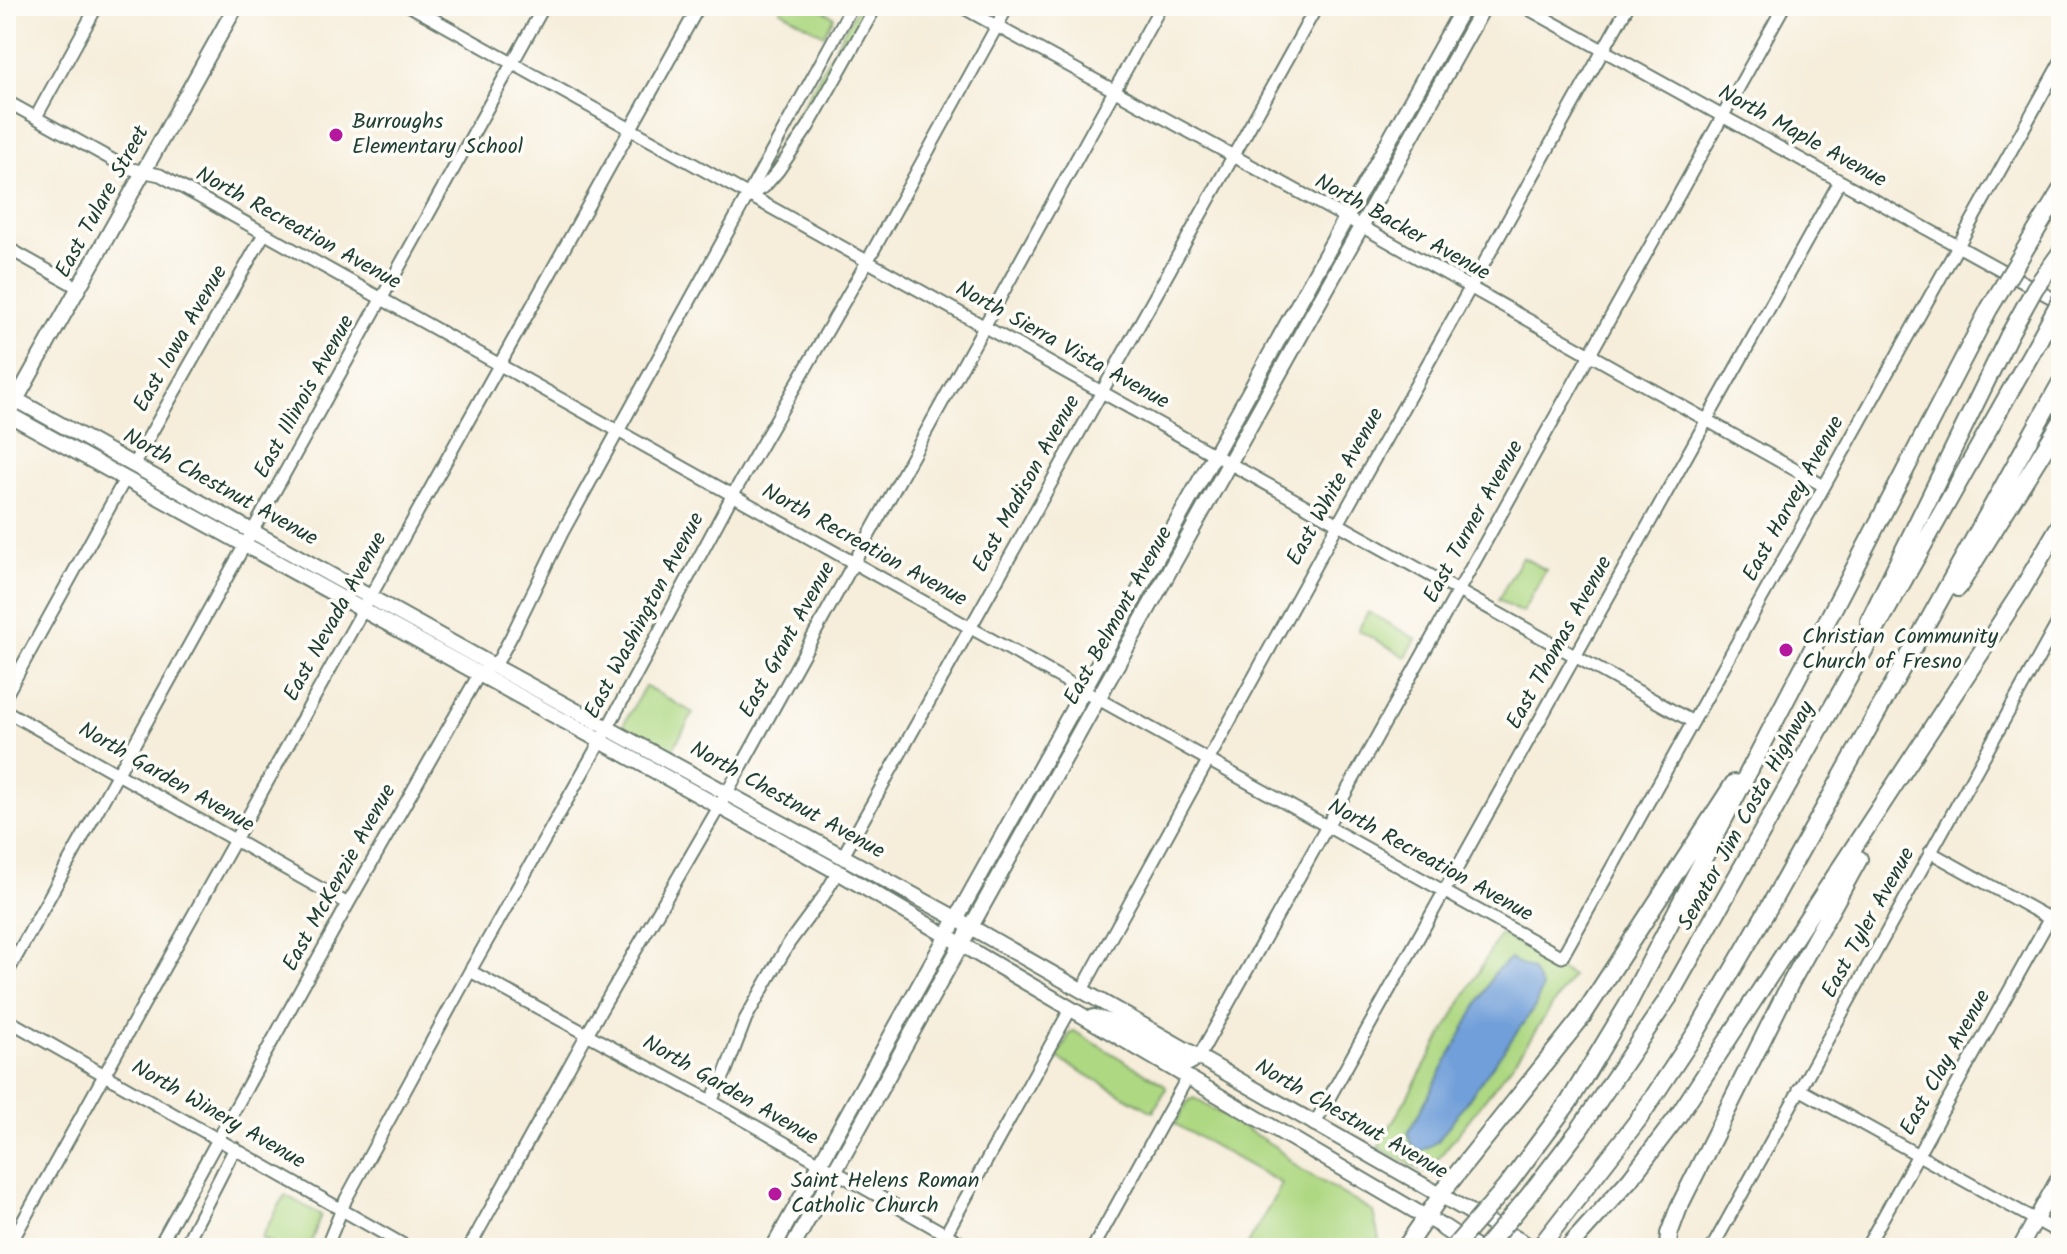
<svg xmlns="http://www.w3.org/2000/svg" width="2067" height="1254" viewBox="0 0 2067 1254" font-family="Kalam,sans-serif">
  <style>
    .green { fill: #afd883; stroke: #678a5c; stroke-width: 2 }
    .water { fill: #719fd9; stroke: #486e86; stroke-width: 2 }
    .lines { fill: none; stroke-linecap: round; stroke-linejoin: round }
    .minor-casing { stroke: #6a7b6e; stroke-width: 15 }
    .major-casing { stroke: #6a7b6e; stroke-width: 18 }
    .highway-casing { stroke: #6a7b6e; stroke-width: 20 }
    .minor { stroke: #fff; stroke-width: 11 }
    .major { stroke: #fff; stroke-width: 14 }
    .highway { stroke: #fff; stroke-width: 16 }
    .highway-bridge-casing { stroke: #6a7b6e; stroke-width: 20; stroke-linecap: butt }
    .highway-bridge { stroke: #fff; stroke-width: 16 }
    .poi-dot { fill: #b5179e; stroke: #fdfcf7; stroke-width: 3 }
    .labels { text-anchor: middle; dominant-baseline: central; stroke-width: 7; stroke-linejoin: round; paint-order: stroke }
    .poi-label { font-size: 22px; fill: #1f3d34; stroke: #fdfcf7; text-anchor: start }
    .street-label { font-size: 22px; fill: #1f3d34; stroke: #fdfcf7 }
  </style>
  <rect width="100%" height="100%" fill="#fdfcf7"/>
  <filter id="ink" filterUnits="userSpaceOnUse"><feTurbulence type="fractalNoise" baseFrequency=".0125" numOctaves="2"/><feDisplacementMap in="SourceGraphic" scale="16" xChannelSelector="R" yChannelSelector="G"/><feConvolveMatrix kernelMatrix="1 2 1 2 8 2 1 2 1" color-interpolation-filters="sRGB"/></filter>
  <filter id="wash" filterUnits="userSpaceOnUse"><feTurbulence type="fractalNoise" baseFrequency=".006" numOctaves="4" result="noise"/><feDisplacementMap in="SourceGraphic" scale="32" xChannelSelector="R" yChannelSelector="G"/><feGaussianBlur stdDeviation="1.8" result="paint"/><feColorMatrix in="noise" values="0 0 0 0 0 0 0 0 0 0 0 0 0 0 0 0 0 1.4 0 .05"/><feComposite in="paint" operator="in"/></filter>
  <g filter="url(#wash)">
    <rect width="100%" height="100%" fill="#f6edda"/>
    <path class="green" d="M 782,6 L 815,6 L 834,17 L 824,35 L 780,10 Z
      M 858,6 L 870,6 L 804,124 L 759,184 Z
      M 1522,557 L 1546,570 L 1522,613 L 1498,600 Z
      M 1368,612 L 1416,639 L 1406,657 L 1358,630 Z
      M 645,686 L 693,713 L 672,751 L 623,725 Z
      M 1500,934 L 1572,976 L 1518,1057 L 1427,1173 L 1378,1148 Z
      M 1074,1031 L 1165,1085 L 1166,1089 L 1153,1112 L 1057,1058 L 1071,1032 Z
      M 1194,1098 L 1274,1146 L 1299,1168 L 1373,1212 L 1379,1239 L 1373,1248 L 1246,1248 L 1282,1184 L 1175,1124 L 1189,1100 Z
      M 285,1195 L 321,1215 L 309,1248 L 280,1248 L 261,1238 Z"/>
    <path class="water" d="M 1510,959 L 1532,970 L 1542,988 L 1535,1007 L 1438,1141 L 1421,1151 L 1411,1143 L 1408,1133 L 1495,972 Z"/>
  </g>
  <g filter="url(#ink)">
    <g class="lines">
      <g class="minor-casing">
        <path id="minor" d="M 410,6 L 1693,722
          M 960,6 L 1361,226 L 1824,486
          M 1523,6 L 2061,303
          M 6,101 L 127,168 L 160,175 C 626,439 1095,695 1562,957 L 2061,61
          M 36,117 L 97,6
          M 750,194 L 764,187 L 778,171 L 808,127 L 876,6
          M 6,247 L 79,288
          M 133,465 L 264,234
          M 6,695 L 125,479
          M 6,711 L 348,904
          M 1930,852 L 2061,925
          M 843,856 L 1317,6
          M 470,971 L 711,1101 L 970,1248
          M 6,975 L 544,6
          M 1082,990 L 1338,524 L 1628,6
          M 6,1019 L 409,1248
          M 1198,1058 L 1784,6
          M 1799,1089 L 2061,1234
          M 711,1101 L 725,1073 L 746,1018 L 789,943 L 823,897 L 838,872
          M 1314,1125 L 1840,181
          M 8,1248 L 699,6
          M 158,1248 L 348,904 L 478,676 L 499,659 L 512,635 L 562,533 L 852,6
          M 184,1248 L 235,1148
          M 326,1248 L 346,1199 L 470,971 L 600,742 L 732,496 L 868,260 L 1008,6
          M 469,1248 L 587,1034 L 719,807 L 1161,6
          M 938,1248 L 1070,1010
          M 1093,1248 L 1187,1078
          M 1712,1248 L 2061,617
          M 1866,1248 L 2061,898"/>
      </g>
      <g class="major-casing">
        <path id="major" d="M 6,394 L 492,665 L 948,914 L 1533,1248
          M 12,407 L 236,6
          M 6,413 L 838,872 L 1451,1232
          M 1094,1017 L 1113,1023 L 1177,1060 L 1189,1063 L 1198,1058
          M 773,1248 L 1464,6
          M 792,1248 L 1484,6
          M 2020,1248 L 2061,1174"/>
      </g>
      <g class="highway-casing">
        <path id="highway" d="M 2030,241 L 2061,190
          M 1958,588 L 2061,422
          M 1869,621 L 2009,335
          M 1506,1187 L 1569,1102 L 1627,1006 L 1989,309
          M 1526,1199 L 1579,1130 L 1669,997 L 2040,338
          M 1444,1228 L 1474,1248
          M 1405,1248 L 1448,1185 L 1582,1017 L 1734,783
          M 1539,1248 L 1638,1120 L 1697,1031 L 1772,902 L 2061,382
          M 1568,1248 L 1630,1179 L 1678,1116 L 2020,593 L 2061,523
          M 1668,1248 L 1669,1234 L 1679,1207 L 1790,984 L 1859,859"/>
      </g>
      <use href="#minor" class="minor"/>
      <use href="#major" class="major"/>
      <use href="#highway" class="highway"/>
      <g class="highway-bridge-casing">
        <path id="highway-bridge" d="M 1989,309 L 2030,241
          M 2009,335 L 2035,288 L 2061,252
          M 2040,338 L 2061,299
          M 1453,1248 L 1506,1187
          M 1485,1248 L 1526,1199"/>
      </g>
      <use href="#highway-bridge" class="highway-bridge"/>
    </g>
  </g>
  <g class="poi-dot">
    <circle cx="336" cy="135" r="8"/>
    <circle cx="1786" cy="650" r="8"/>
    <circle cx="775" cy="1194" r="8"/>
  </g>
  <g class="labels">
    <g class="poi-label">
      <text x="352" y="122">Burroughs<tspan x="352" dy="25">Elementary School</tspan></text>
      <text x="1802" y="637">Christian Community<tspan x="1802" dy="25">Church of Fresno</tspan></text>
      <text x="791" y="1181">Saint Helens Roman<tspan x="791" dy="25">Catholic Church</tspan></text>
    </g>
    <g class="street-label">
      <text transform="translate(1802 137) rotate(29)">North Maple Avenue</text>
      <text transform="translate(103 202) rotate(-61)">East Tulare Street</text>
      <text transform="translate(1402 228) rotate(29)">North Backer Avenue</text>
      <text transform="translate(298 229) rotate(29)">North Recreation Avenue</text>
      <text transform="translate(181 339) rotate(-60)">East Iowa Avenue</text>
      <text transform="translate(1062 346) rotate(29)">North Sierra Vista Avenue</text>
      <text transform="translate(305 397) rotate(-61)">East Illinois Avenue</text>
      <text transform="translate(1027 484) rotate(-61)">East Madison Avenue</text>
      <text transform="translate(1336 487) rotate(-61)">East White Avenue</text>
      <text transform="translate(220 488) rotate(29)">North Chestnut Avenue</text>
      <text transform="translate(1794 499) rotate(-61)">East Harvey Avenue</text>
      <text transform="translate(1474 522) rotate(-61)">East Turner Avenue</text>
      <text transform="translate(864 546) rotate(29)">North Recreation Avenue</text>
      <text transform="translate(645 616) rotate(-62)">East Washington Avenue</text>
      <text transform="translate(1119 616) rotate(-61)">East Belmont Avenue</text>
      <text transform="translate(336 617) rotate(-61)">East Nevada Avenue</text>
      <text transform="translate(788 640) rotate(-61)">East Grant Avenue</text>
      <text transform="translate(1560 643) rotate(-61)">East Thomas Avenue</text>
      <text transform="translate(166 778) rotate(30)">North Garden Avenue</text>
      <text transform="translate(787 801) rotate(29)">North Chestnut Avenue</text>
      <text transform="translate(1747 816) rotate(-61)">Senator Jim Costa Highway</text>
      <text transform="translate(1430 861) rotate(29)">North Recreation Avenue</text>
      <text transform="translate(340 878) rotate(-61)">East McKenzie Avenue</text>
      <text transform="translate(1869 923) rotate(-61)">East Tyler Avenue</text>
      <text transform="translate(1946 1063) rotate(-61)">East Clay Avenue</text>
      <text transform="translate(730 1091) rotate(30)">North Garden Avenue</text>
      <text transform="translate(218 1115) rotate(30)">North Winery Avenue</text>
      <text transform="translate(1351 1120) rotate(30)">North Chestnut Avenue</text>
    </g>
  </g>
  <rect width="2067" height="1254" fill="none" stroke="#fdfcf7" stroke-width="32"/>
</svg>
